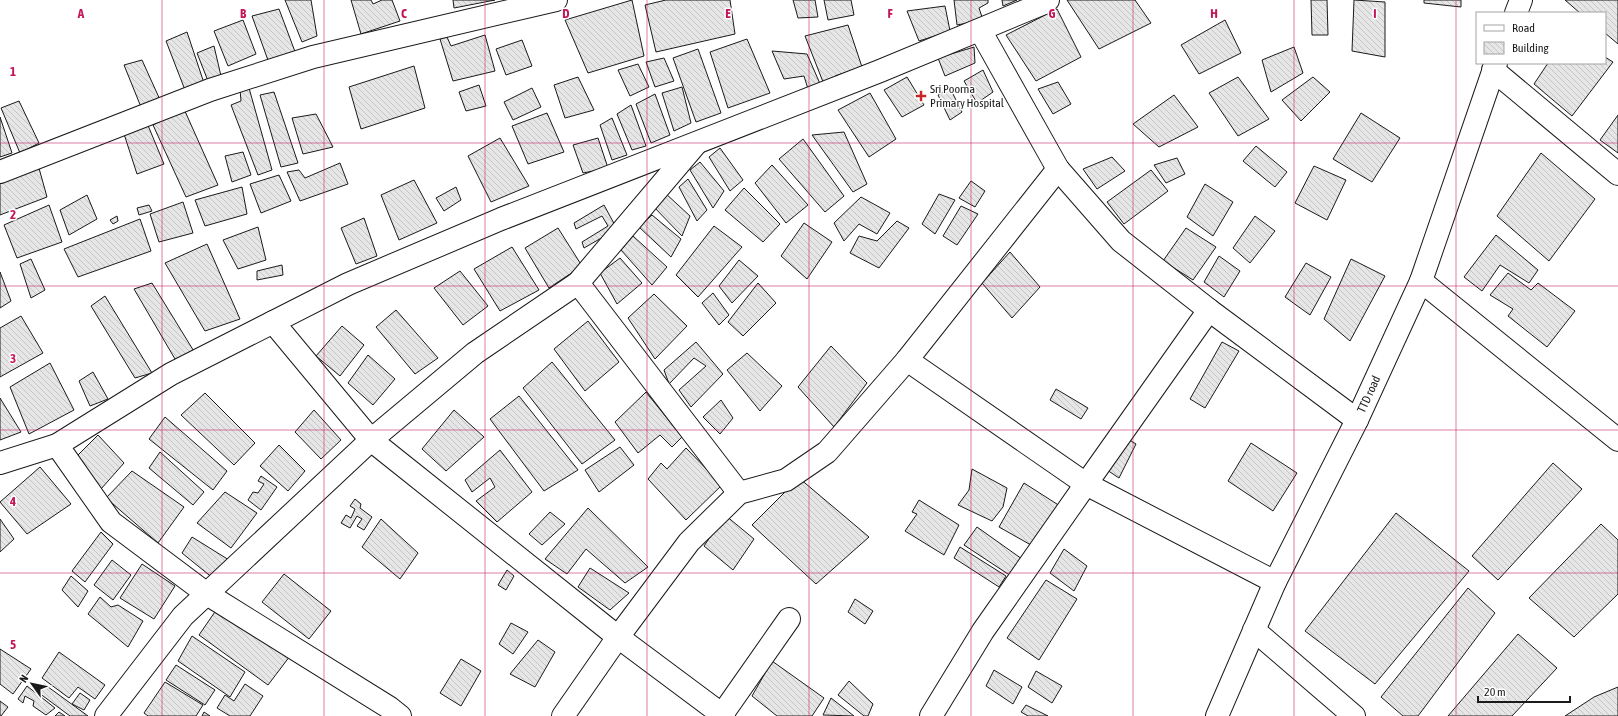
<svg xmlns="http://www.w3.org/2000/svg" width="1618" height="716" viewBox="0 0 1618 716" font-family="'Asap Condensed',sans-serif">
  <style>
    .building { fill: url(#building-back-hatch); stroke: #1a1a1a }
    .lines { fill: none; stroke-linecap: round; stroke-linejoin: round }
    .minor-casing { stroke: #1a1a1a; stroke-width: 24 }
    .minor { stroke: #fff; stroke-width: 22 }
    .grid { fill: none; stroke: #c2185b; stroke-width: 1; stroke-opacity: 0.55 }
    .poi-dot { fill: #c62828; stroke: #fff; stroke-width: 1.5 }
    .labels { text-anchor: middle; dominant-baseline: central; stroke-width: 3; stroke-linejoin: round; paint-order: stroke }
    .poi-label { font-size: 12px; fill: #1a1a1a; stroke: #fff; text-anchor: start }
    .street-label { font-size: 12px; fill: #1a1a1a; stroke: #fff }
    .grid-label { font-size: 13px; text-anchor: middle; font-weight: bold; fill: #c2185b; stroke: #fff; stroke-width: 3; stroke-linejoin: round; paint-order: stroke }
  </style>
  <defs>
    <pattern id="building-back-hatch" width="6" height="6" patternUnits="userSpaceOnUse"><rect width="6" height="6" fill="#e6e6e6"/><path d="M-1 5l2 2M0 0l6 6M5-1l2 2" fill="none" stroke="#c5c5c5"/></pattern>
  </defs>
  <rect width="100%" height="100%" fill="#fff"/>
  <path class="building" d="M 285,0 L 311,0 L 317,36 L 302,42 Z
    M 351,0 L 371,0 L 373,4 L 382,0 L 392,0 L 400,21 L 361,34 Z
    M 453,0 L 495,0 L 454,8 Z
    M 632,0 L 644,56 L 588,73 L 565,20 Z
    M 666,0 L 730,0 L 735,34 L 656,52 L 645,5 Z
    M 793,0 L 815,0 L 818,17 L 798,18 Z
    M 824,0 L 851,0 L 854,15 L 828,20 Z
    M 954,0 L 988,0 L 988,3 L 979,8 L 983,20 L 957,25 Z
    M 1002,0 L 1017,0 L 1003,6 Z
    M 1067,0 L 1135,0 L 1151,23 L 1099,49 Z
    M 1311,0 L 1327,0 L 1328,35 L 1312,35 Z
    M 1354,0 L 1385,2 L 1385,57 L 1352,51 Z
    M 1424,0 L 1461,0 L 1461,7 L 1424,3 Z
    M 1565,0 L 1618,0 L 1618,44 L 1605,33 L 1605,13 L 1580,13 Z
    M 945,6 L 950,31 L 919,41 L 907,11 Z
    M 279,9 L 297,57 L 269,63 L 252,16 Z
    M 1057,9 L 1081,57 L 1036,81 L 1006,35 Z
    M 243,20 L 256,54 L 228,66 L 214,31 Z
    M 1225,20 L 1241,53 L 1199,74 L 1181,45 Z
    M 848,25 L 862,67 L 835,76 L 835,87 L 825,87 L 805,36 Z
    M 187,32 L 204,83 L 185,90 L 166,41 Z
    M 485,35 L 495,71 L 453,81 L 440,39 L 447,37 L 451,46 Z
    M 747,39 L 770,93 L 728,108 L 710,52 Z
    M 522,40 L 532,66 L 506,75 L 496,49 Z
    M 214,46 L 221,76 L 208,81 L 197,53 Z
    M 974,47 L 975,63 L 945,76 L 938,58 Z
    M 1294,47 L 1303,73 L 1271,92 L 1262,60 Z
    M 698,49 L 721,113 L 696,122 L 673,58 Z
    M 772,51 L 807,54 L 821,86 L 808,89 L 804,76 L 784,79 Z
    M 1605,57 L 1613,62 L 1572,116 L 1534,84 L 1548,63 L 1605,63 Z
    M 664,58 L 674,81 L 655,87 L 646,62 Z
    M 142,60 L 161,102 L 143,112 L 124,65 Z
    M 638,64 L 649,87 L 630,96 L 618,70 Z
    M 414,66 L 425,108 L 361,129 L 349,87 Z
    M 983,70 L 993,92 L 977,103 L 964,81 Z
    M 578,77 L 594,110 L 565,118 L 554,85 Z
    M 907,77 L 924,105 L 902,117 L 884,90 Z
    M 1238,77 L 1269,119 L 1238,136 L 1209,93 Z
    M 1313,77 L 1330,92 L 1301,121 L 1282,100 Z
    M 1058,82 L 1071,104 L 1053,114 L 1038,89 Z
    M 479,85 L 486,106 L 466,111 L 459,92 Z
    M 682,87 L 691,123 L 674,131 L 662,93 Z
    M 249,88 L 272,170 L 258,175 L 231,105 L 241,101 L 240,89 Z
    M 532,88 L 541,107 L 513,120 L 504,102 Z
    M 950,88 L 962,112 L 950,120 L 938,95 Z
    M 274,92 L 298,163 L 281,167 L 260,95 Z
    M 870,93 L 896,139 L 869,157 L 838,110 Z
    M 655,94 L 670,135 L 651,143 L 636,104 Z
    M 1174,95 L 1198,127 L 1159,147 L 1133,124 Z
    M 19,101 L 39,143 L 20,153 L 1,108 Z
    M 631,105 L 646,146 L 632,150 L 617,114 Z
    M 184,109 L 218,185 L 186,197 L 153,125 Z
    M 547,113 L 564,152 L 528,164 L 512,126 Z
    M 1361,113 L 1400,138 L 1372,182 L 1333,159 Z
    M 316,114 L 333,147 L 303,154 L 292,118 Z
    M 1618,115 L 1618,153 L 1600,140 Z
    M 0,117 L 12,153 L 0,157 Z
    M 612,118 L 627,155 L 612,160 L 600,125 Z
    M 147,123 L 164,164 L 137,174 L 124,134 Z
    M 844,132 L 867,184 L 853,192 L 812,135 Z
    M 500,138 L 529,186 L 491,202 L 468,156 Z
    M 598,138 L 608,168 L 583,173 L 573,145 Z
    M 803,139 L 844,196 L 825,212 L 779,159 Z
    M 1256,146 L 1287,172 L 1275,187 L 1243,161 Z
    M 720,148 L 743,180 L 730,191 L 709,157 Z
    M 243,152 L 251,175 L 232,182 L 225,156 Z
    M 1541,153 L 1595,199 L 1549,261 L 1497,216 Z
    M 1112,157 L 1125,171 L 1097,189 L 1083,169 Z
    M 1177,158 L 1185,174 L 1166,183 L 1154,165 Z
    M 37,161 L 47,197 L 0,215 L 0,177 Z
    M 700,162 L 724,191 L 713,208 L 690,170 Z
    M 340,163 L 348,184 L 300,201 L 287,172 L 299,170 L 305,178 Z
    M 772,165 L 808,205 L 786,223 L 755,183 Z
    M 1314,166 L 1346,180 L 1327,220 L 1295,203 Z
    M 1151,170 L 1168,191 L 1124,224 L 1107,202 Z
    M 279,175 L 291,201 L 261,213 L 250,184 Z
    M 688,179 L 707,210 L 697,221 L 679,187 Z
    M 414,180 L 437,223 L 399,240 L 381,195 Z
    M 971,181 L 985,191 L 975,207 L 959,198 Z
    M 1205,184 L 1233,202 L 1213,236 L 1187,217 Z
    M 242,187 L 247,214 L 205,226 L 195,200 Z
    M 456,187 L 461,200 L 444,211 L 436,198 Z
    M 744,188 L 780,224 L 763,242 L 725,210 Z
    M 664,192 L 690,216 L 682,236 L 652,205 Z
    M 939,194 L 955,200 L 935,234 L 922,224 Z
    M 87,195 L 97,219 L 69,235 L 60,210 Z
    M 861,197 L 890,213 L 877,234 L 859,224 L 844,241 L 834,223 Z
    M 183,202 L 193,233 L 159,242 L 150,214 Z
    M 49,205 L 62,242 L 17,258 L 4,225 Z
    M 149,205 L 152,211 L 139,215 L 137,208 Z
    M 604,205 L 617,229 L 584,248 L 582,242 L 608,226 L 602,216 L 576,229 L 574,223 Z
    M 961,206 L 978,214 L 957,245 L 943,236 Z
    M 652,215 L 681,239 L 671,257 L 639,227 Z
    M 117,216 L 118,221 L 113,224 L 110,220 Z
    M 1255,216 L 1275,231 L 1250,263 L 1233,248 Z
    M 364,218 L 377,256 L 356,264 L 341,228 Z
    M 140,219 L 151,251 L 78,277 L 64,249 Z
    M 897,221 L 909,228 L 879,268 L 850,253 L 859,236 L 877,241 Z
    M 804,223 L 832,242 L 807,279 L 781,256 Z
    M 714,226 L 742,247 L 698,297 L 676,275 Z
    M 258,227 L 266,260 L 238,269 L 223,240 Z
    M 558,228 L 582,266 L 549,288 L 525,248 Z
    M 1186,228 L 1216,247 L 1193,280 L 1163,261 Z
    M 1496,235 L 1538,270 L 1529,283 L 1500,265 L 1482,291 L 1464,277 Z
    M 633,236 L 667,267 L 652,285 L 621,250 Z
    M 207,244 L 240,319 L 205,331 L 165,263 Z
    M 512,247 L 539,290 L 500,311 L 474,269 Z
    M 1010,252 L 1040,287 L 1012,318 L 982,283 Z
    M 1219,256 L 1240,271 L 1224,297 L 1204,282 Z
    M 620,258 L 642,283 L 617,304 L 600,273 Z
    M 31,259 L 45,290 L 31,298 L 20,264 Z
    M 1351,259 L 1385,276 L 1350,341 L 1324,319 Z
    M 739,260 L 758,276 L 732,303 L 719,286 Z
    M 1306,263 L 1331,277 L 1310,315 L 1285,297 Z
    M 282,265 L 283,275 L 257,280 L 257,271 Z
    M 460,271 L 488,306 L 463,325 L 434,288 Z
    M 0,272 L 11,301 L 0,308 Z
    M 1508,273 L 1531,290 L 1538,283 L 1575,311 L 1547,347 L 1508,316 L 1513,309 L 1490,295 Z
    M 152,283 L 195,353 L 175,359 L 134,289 Z
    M 758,283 L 776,303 L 743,336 L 728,322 Z
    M 713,293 L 729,315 L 719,325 L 702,303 Z
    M 654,294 L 687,326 L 655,359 L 628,318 Z
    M 105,296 L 152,373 L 135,378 L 91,306 Z
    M 396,310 L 438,358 L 415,374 L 376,327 Z
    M 21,316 L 43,353 L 0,377 L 0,328 Z
    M 588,321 L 619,362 L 585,391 L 554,349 Z
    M 342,326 L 364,345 L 340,376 L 316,356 Z
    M 696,342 L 723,374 L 691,407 L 679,390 L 706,366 L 694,358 L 669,384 L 664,370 Z
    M 1222,342 L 1239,351 L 1205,408 L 1190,399 Z
    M 831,346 L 867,383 L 834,427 L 798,387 Z
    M 747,353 L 782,386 L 760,411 L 727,370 Z
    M 368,355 L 395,379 L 373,405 L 348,383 Z
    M 552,362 L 615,440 L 582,464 L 523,388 Z
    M 50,363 L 74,410 L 29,434 L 10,387 Z
    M 93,372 L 108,399 L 90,406 L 79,381 Z
    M 1056,389 L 1088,408 L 1081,419 L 1050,400 Z
    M 646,392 L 682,437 L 672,447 L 660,435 L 638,453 L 615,422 Z
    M 205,393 L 255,443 L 234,465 L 181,415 Z
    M 519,396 L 578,470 L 544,491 L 490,419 Z
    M 0,398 L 21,432 L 0,440 Z
    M 721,400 L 733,418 L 720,434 L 703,417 Z
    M 314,410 L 341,440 L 321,459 L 295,432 Z
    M 454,410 L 484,437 L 446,471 L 422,449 Z
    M 165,417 L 227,471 L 213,490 L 149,439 Z
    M 98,435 L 124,463 L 101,489 L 75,458 Z
    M 1123,436 L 1136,444 L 1119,478 L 1104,468 Z
    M 1251,443 L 1297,473 L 1273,511 L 1228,481 Z
    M 279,445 L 305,471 L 288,491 L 260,466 Z
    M 620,447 L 634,465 L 599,492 L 585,470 Z
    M 686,448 L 722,485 L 686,520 L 648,479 L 661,463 L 667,469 Z
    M 500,450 L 532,492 L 497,522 L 476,501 L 495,487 L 490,478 L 472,492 L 465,480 Z
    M 160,452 L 204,492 L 193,505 L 149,468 Z
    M 1553,463 L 1582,489 L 1498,580 L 1472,556 Z
    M 40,467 L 71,504 L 27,534 L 0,502 Z
    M 972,469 L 1007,488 L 1003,507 L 992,521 L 958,505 L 969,490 Z
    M 132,471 L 184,507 L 158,543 L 106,498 Z
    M 261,476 L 277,487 L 261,510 L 248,500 L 253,492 L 258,493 L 264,484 L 258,481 Z
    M 799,478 L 869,537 L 816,584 L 752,525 Z
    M 1024,483 L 1060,506 L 1038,549 L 999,527 Z
    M 225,492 L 257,513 L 231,548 L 197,523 Z
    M 355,499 L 361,504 L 360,508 L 372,517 L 364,530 L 357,526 L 362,519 L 357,516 L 350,528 L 341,523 L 346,515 L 351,518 L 355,509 L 350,506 Z
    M 919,500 L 959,525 L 944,555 L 905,531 L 917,514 L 912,512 Z
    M 588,508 L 648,567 L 625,583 L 586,549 L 567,574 L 545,559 Z
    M 550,512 L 565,524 L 542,545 L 529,534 Z
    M 1396,513 L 1469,571 L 1375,684 L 1305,631 Z
    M 725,515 L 754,539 L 733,570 L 704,546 Z
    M 0,519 L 14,539 L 0,552 Z
    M 381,519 L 418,553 L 400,579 L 362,547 Z
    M 1601,524 L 1618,540 L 1618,594 L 1574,637 L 1529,598 Z
    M 977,527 L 1022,559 L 1011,576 L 964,545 Z
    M 101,532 L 113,544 L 85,582 L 72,571 Z
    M 192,537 L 229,560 L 214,579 L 182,553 Z
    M 960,547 L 1006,576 L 999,587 L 954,558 Z
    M 1064,549 L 1087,566 L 1074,591 L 1050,573 Z
    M 112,560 L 131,575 L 113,600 L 94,585 Z
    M 142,564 L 175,586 L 154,619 L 120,598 Z
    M 590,568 L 629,593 L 610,610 L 578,587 Z
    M 507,570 L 514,576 L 506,590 L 498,585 Z
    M 284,574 L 331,611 L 309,639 L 262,602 Z
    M 71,576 L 88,591 L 78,607 L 62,590 Z
    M 1046,580 L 1077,599 L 1039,660 L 1007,638 Z
    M 1468,588 L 1495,613 L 1418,716 L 1403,716 L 1381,697 Z
    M 100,597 L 111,607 L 118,605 L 143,621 L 128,647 L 88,614 Z
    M 855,599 L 873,611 L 865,624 L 848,612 Z
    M 219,606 L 290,656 L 268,685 L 199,635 Z
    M 511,623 L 528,632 L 513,654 L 499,644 Z
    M 1518,634 L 1557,668 L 1512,716 L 1448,716 Z
    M 192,636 L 245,672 L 230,697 L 178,661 Z
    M 538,640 L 555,652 L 535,687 L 510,674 Z
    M 0,649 L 31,669 L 13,694 L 0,684 Z
    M 59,652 L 105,685 L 95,699 L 78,687 L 69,698 L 42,678 Z
    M 461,659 L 481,671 L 461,706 L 440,693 Z
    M 772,661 L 824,698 L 812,716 L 777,716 L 752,696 Z
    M 176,665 L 215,690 L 205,705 L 166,680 Z
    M 994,670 L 1022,687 L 1013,704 L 986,686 Z
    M 1036,671 L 1062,686 L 1052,703 L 1028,687 Z
    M 849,681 L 873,704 L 868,716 L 864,716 L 838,695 Z
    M 165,682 L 203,705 L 196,716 L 148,716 L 144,713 Z
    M 44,684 L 88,716 L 70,716 L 39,693 Z
    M 245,684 L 263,696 L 250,716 L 230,716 L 217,708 L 225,695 L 234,701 Z
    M 27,686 L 55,708 L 46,715 L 33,706 L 34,701 L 25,696 L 23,703 L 18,699 Z
    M 1618,687 L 1618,716 L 1565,716 L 1594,697 Z
    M 80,693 L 90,700 L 84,710 L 72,704 Z
    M 831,698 L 854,716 L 823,715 Z
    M 0,701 L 8,707 L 1,716 L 0,716 Z
    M 1026,705 L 1048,716 L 1028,716 L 1021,712 Z
    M 59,712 L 65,716 L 55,716 Z
    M 204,712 L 210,716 L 202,716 Z"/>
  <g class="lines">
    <g class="minor-casing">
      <g id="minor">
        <path d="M 1516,13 L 1521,0"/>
        <path d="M 980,30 L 1058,169 L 1121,241 L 1209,310 L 1357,420"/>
        <path d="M 1493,70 L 1618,174"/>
        <path d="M 0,172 L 210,90 L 313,57 L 556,0"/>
        <path d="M 1421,281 L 1618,440"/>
        <path d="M 578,283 L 739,493"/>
        <path d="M 273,322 L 371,440 L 618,637 L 724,716"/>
        <path d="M 907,360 L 1086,484 L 1275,582"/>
        <path d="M 57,445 L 111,522 L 207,594 L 390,708 L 400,716"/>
        <path d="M 0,463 L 57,445 L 171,374 L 348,284 L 501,219 L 880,71 L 1044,3 L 1048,0"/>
        <path d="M 1254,630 L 1354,716"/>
        <path d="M 106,716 L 183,616 L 371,440 L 475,353 L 578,283 L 695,145"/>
        <path d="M 563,716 L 618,637 L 689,542 L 739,493 L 786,480 L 827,452 L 907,360 L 1058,169"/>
        <path d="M 721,716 L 789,619"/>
        <path d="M 931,716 L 983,631 L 1086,484 L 1209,310"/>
        <path id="s1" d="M 1217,716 L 1275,582 L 1357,420 L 1421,281 L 1496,63"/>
      </g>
    </g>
    <use href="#minor" class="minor"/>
  </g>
  <path class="grid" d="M 162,0 L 162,716M 324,0 L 324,716M 485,0 L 485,716M 647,0 L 647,716M 809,0 L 809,716M 971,0 L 971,716M 1133,0 L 1133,716M 1294,0 L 1294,716M 1456,0 L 1456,716M 0,143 L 1618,143M 0,286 L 1618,286M 0,430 L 1618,430M 0,573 L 1618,573"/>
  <path class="poi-dot" d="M919 90h4v4h4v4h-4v4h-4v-4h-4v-4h4z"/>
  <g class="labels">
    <g class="poi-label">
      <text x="930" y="89">Sri Poorna<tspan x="930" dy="14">Primary Hospital</tspan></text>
    </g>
    <g class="street-label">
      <text stroke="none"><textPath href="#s1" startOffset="356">TTD road</textPath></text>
    </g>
  </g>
  <g class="grid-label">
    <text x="81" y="18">A</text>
    <text x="243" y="18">B</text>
    <text x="404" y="18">C</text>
    <text x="566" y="18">D</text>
    <text x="728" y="18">E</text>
    <text x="890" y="18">F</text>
    <text x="1052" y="18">G</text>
    <text x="1214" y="18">H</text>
    <text x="1375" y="18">I</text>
    <text x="13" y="76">1</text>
    <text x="13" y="219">2</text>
    <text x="13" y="363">3</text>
    <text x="13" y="506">4</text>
    <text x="13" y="649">5</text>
  </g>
  <rect x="1476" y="12" width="130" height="52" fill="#ffffff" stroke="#a3a3a3"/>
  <rect x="1484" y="25" width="20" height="6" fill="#ffffff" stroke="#a3a3a3"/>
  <text x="1512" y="32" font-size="12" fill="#1a1a1a">Road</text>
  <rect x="1484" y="42" width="20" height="12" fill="url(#building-back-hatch)" stroke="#a3a3a3"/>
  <text x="1512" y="52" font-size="12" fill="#1a1a1a">Building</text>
  <g transform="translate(32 684) rotate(303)" stroke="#ffffff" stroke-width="3" paint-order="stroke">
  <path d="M0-3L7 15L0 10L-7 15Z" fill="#1a1a1a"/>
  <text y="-6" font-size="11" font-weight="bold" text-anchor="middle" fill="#1a1a1a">N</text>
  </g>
  <path d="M1478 696v6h92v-6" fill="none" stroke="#1a1a1a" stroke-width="2"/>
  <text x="1484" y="696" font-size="12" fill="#1a1a1a" stroke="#ffffff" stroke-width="3" paint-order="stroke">20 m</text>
</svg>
